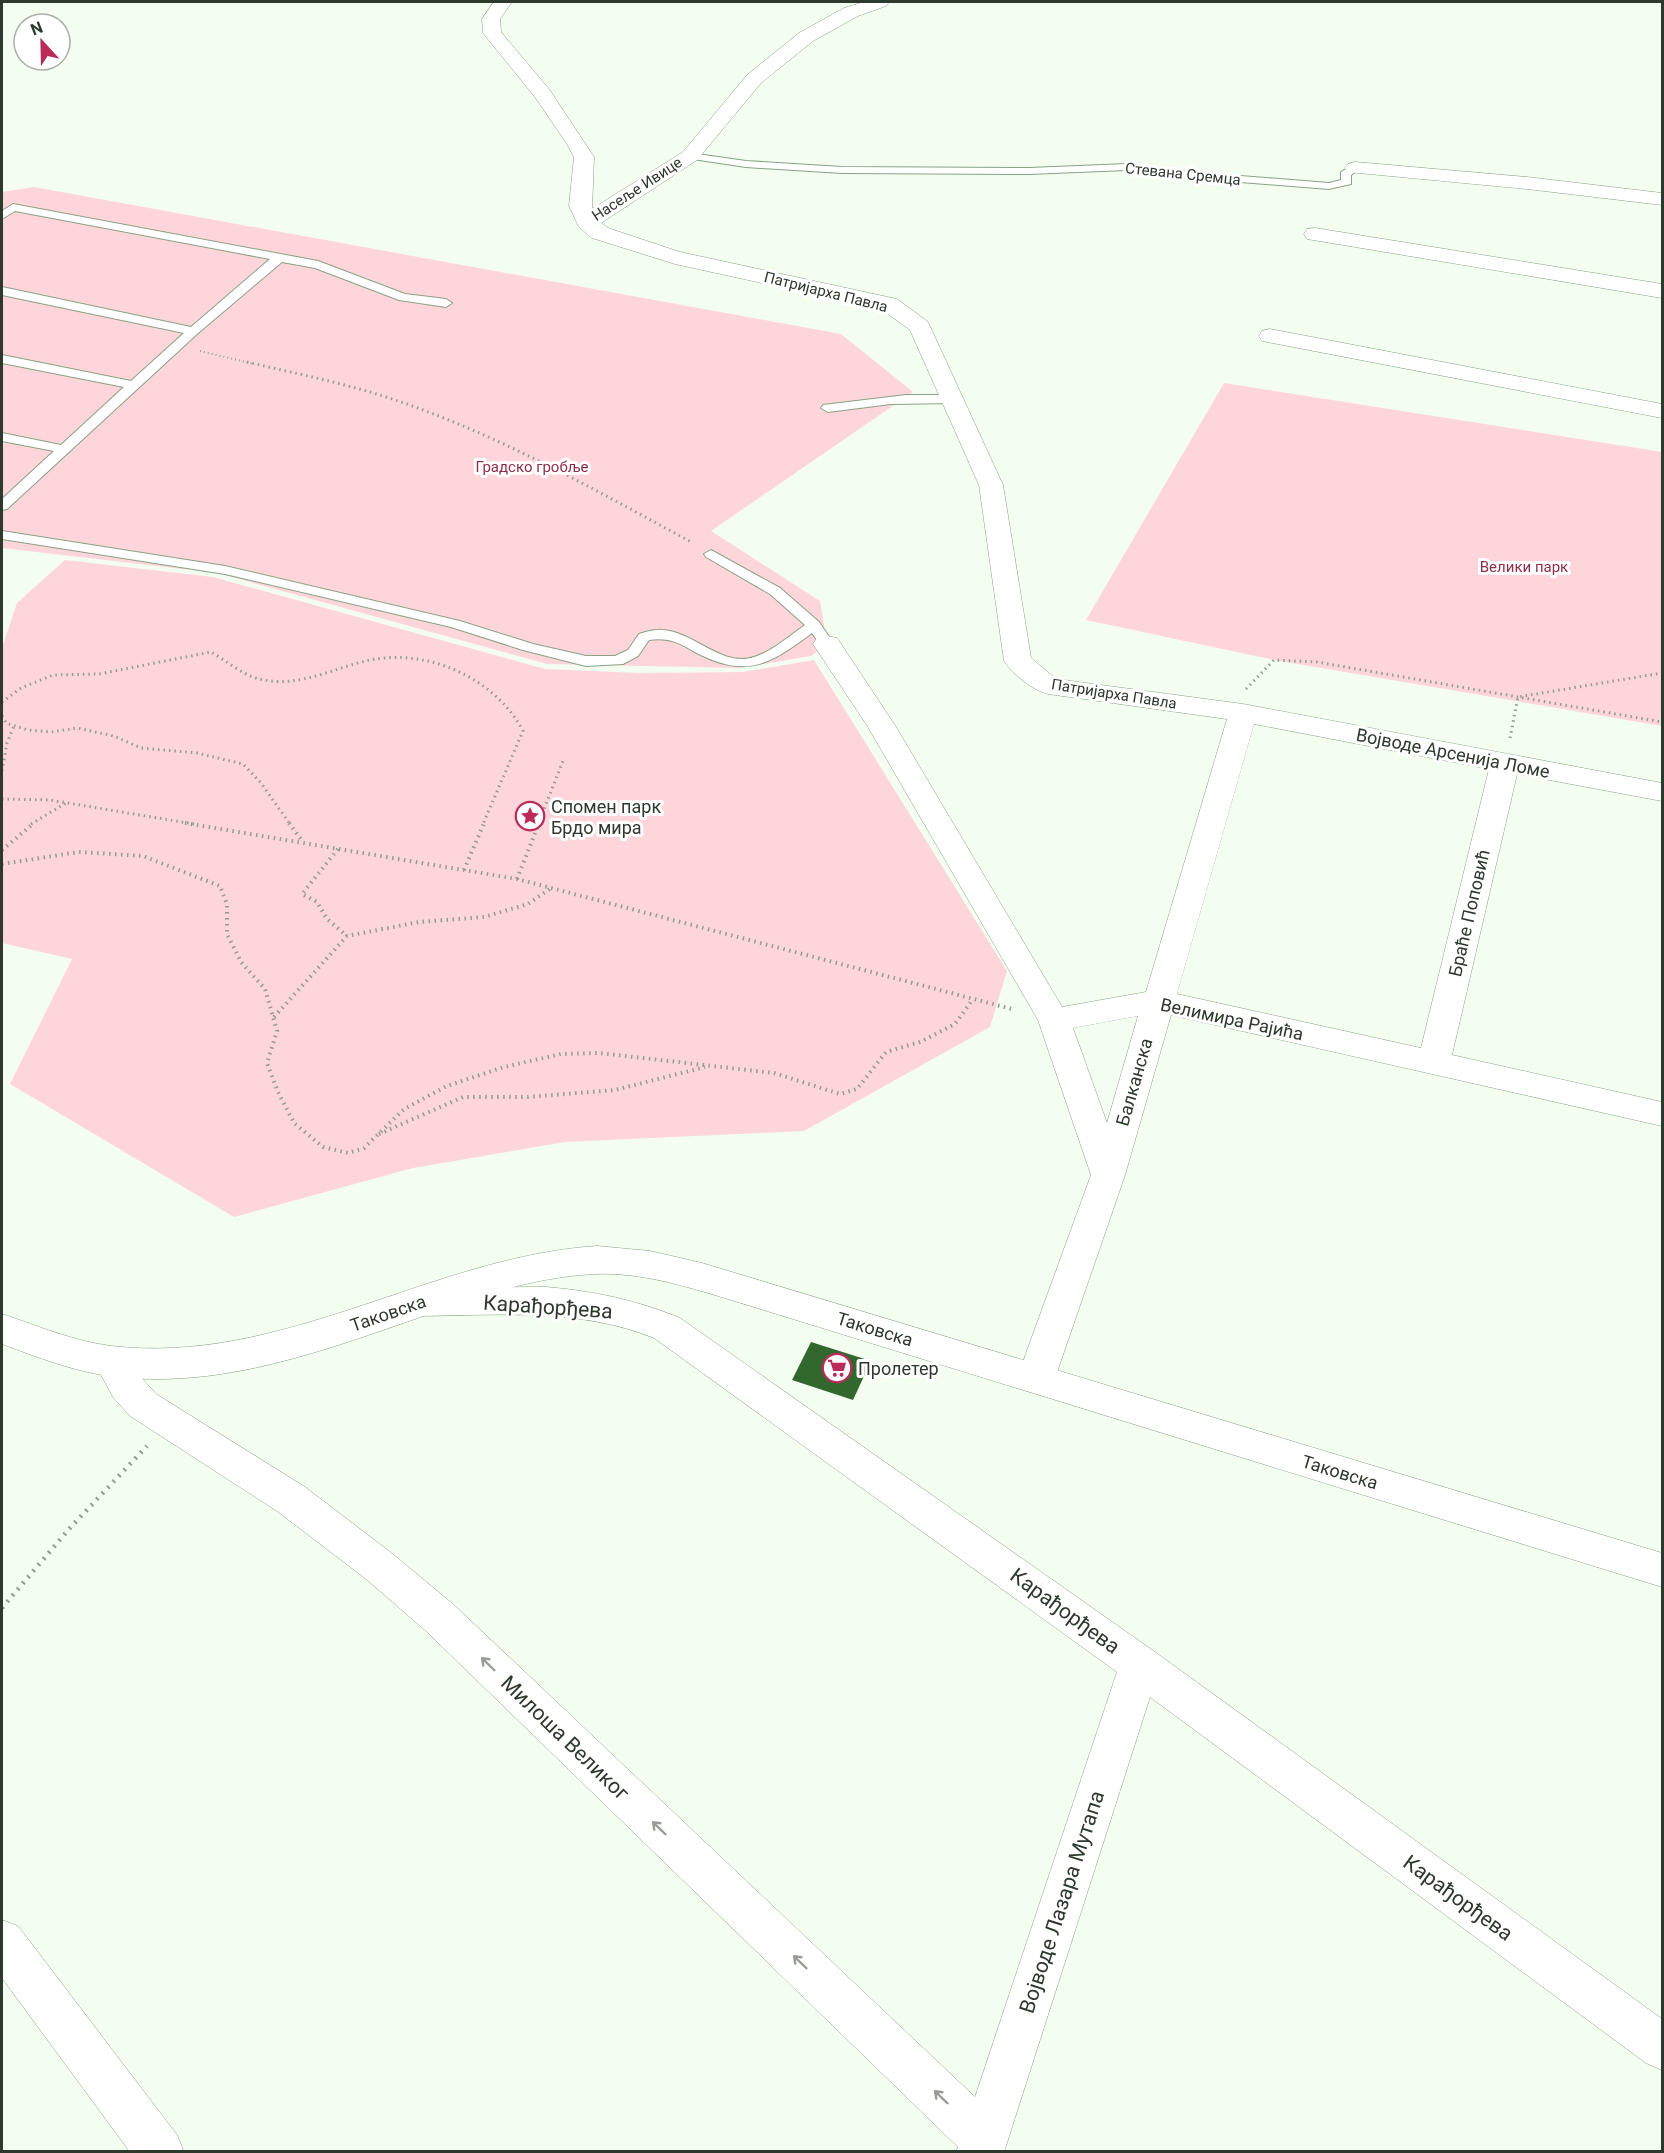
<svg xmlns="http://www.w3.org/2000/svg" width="1664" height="2153" viewBox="0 0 1664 2153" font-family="Roboto,sans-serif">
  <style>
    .green { fill: #fed5db }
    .building { fill: #32672e }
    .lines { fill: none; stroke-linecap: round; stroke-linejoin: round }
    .service-casing { stroke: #88a285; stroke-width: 2 }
    .minor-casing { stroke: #88a285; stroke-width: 1 }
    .tertiary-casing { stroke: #88a285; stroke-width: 1 }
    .path-far3 { stroke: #929d90; stroke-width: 2; stroke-dasharray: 1 3; stroke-linecap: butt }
    .path-far2 { stroke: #929d90; stroke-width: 3; stroke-dasharray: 1.5 4; stroke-linecap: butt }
    .path-far1 { stroke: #929d90; stroke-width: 4; stroke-dasharray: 1.5 4.5; stroke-linecap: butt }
    .path { stroke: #929d90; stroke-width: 4.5; stroke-dasharray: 2 6; stroke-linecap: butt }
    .service { fill: #fff; fill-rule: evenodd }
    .minor { fill: #fff; fill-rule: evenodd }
    .tertiary { fill: #fff; fill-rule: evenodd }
    .oneway { stroke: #969c96 }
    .labels { text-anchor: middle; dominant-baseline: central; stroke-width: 6; stroke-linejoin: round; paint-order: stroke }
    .far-street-label { font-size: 15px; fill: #2e392d; stroke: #fff }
    .far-park-label { font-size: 15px; fill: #902d49; stroke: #fff }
    .street-label { font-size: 18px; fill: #2e392d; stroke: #fff }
    .poi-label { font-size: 18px; fill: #2e392d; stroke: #fff; text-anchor: start }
    .near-street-label { font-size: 21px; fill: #2e392d; stroke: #fff }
  </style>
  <rect width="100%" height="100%" fill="#f3fef1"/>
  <path class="green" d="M 34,187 L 841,334 L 913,392 L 711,531 L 820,601 L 827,644 L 811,656 L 739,668 L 547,664 L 217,573 L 2,548 L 2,192 Z
    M 1224,383 L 1662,452 L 1662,726 L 1274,660 L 1086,620 Z
    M 65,560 L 213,577 L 545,669 L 639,673 L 743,672 L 814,660 L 1007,971 L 990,1027 L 804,1131 L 565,1142 L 413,1168 L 234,1217 L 10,1084 L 72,959 L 2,943 L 2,648 L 17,603 Z"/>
  <path class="building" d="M 811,1342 L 871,1361 L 853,1400 L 792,1380 Z"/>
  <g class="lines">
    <g class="service-casing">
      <path id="service" d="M 690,153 L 746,161 L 842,167 L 1029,168 L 1127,164 L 1177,171 L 1329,183 L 1341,180 L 1341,172 L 1351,166 L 1359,166 L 1361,168 L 1351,175 L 1351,184 L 1329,189 L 1177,177 L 1127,170 L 1029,174 L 842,173 L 746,167 L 686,158 L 684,156 Z
        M 13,204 L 318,261 L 405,294 L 446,299 L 452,303 L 446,307 L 399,300 L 315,268 L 282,262 L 197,334 L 7,509 L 2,510 L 2,499 L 54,451 L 2,441 L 2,433 L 61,445 L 124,387 L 2,363 L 2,355 L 131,381 L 184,333 L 2,295 L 2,287 L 191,327 L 270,259 L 15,211 L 2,219 L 2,211 Z
        M 906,395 L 954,395 L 960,399 L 954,403 L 891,404 L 828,412 L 821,408 L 823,405 Z
        M 2,531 L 225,566 L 460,621 L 533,644 L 586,656 L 615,656 L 628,650 L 639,634 C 646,632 654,629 662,630 C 693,631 722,668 754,657 C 773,651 789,636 805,625 L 770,594 L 706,557 L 704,554 L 711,550 L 780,588 L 819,622 L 834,644 L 827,648 L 822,647 L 812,633 C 768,666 745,679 693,651 C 679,642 666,637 649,640 L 638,656 L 623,664 L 586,666 L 523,650 L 451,627 L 225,574 L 2,539 Z"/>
    </g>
    <g class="minor-casing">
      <path id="minor" d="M 494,2 L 512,2 L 500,19 L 501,32 L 549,89 L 594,157 L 592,209 L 683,152 L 747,75 L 799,33 L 844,8 L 864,2 L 889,2 L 886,6 L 858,16 L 813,41 L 761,83 L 697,160 L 601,223 L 608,228 L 680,252 L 897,299 L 928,322 L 1003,485 L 1031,658 L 1056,679 L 1243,704 L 1662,783 L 1662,801 L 1517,774 L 1452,1055 L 1662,1102 L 1662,1126 L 1171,1015 L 1125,1175 L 1055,1378 L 1049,1389 L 1036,1393 L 1023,1389 L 1017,1378 L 1091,1175 L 1038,1020 L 868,727 L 813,644 L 817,638 L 827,636 L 837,638 L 841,644 L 896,727 L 1062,1007 L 1146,992 L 1227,719 L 1048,694 C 1032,690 1014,675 1004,661 L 979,485 L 910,330 L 881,309 L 675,264 L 592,238 L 579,227 L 569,206 L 574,157 L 567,144 L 535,97 L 483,33 L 482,19 ZM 1254,724 L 1489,769 L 1421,1048 L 1177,994 ZM 1138,1016 L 1107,1123 L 1073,1028 Z
        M 1355,162 L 1527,177 L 1662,193 L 1662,205 L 1527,189 L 1348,172 L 1345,168 L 1348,164 Z
        M 1315,228 L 1662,284 L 1662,298 L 1307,239 L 1304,234 L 1307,229 Z
        M 1270,329 L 1662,404 L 1662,418 L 1262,341 L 1259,336 L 1262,331 Z
        M 546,1287 C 594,1291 636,1300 680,1318 L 1155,1652 L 1662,2019 L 1662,2070 L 1646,2063 L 1150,1697 L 1004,2152 L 956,2152 L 958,2147 L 426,1631 L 366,1579 L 277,1511 L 130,1416 L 113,1397 L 94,1362 L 99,1351 L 112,1347 L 125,1351 L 139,1375 L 156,1394 L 305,1487 L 394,1555 L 454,1605 L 975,2097 L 1117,1672 L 654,1338 C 580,1308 499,1315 421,1316 L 408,1312 L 403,1302 L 408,1292 L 421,1288 Z
        M 2,1920 L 18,1926 L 177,2135 L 184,2152 L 130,2152 L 2,1978 Z"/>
    </g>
    <g class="tertiary-casing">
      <path id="tertiary" d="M 597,1246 L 650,1251 L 702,1263 L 1662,1553 L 1662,1587 L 728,1299 C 685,1286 640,1272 595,1274 C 532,1277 473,1298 415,1319 C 317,1353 215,1390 110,1376 C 72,1371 37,1357 2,1344 L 2,1314 C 38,1326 73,1341 111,1346 C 283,1366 430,1257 597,1246 Z"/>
    </g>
    <path class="path-far3" d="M 200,351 L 254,364"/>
    <path class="path-far2" d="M 247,362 C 298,374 349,384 398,401 C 501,436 597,491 693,543
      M 1246,689 L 1274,660 L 1317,662 L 1662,722
      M 2,702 L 21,688 L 53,675 L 99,674 L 211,652 C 225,660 243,675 259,679 C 304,690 341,662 384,658 C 439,653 498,683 523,731 L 483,824
      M 2,716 L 6,723 L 28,730 L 51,732 L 77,728 L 114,736 L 141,748 L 197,753 L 243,764 L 261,783 L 290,824
      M 1510,738 L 1518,697 L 1662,673
      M 2,771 L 7,743 L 14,726
      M 2,799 L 50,800 L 194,824
      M 31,824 L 66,803
      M 538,824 L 563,761"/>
    <path class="path-far1" d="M 185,823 L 517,879 L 1012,1009
      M 289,823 L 303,842
      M 338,849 L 302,894 L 317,902 L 327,919 L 347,936
      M 2,850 L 34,823
      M 2,864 L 79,852 L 143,856 L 220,886 L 227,904 L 227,934 L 241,962 L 265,989 L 277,1031 L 267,1063 L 278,1092 L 294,1123 L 323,1147 L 348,1153 L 364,1148 L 404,1109 L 447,1086 L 504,1067 L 561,1054 L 599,1053 L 774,1073 L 840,1094 L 857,1089 L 886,1052 L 920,1042 L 955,1024 L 973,999
      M 464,870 L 484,823
      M 517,879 L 539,823
      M 274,1017 L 347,936 L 419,922 L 484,917 L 528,904 L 551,888
      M 379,1134 L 463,1097 L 528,1097 L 615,1090 L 705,1067"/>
    <path class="path" d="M 2,1608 L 69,1529 L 147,1446"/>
    <use href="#service" class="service"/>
    <use href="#minor" class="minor"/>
    <use href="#tertiary" class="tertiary"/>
  </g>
  <defs><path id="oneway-shaft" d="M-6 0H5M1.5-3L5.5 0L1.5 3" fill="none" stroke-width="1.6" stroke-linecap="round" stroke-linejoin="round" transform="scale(1.5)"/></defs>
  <g class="oneway">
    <use href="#oneway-shaft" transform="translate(488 1664) rotate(-136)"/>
    <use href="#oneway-shaft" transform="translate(659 1828) rotate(-136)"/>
    <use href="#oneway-shaft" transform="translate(800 1962) rotate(-136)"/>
    <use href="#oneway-shaft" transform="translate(941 2097) rotate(-136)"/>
  </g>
  <defs>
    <g id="sight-ring" transform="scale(1.5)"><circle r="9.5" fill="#fff" stroke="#ba2b5a" stroke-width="1.5"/><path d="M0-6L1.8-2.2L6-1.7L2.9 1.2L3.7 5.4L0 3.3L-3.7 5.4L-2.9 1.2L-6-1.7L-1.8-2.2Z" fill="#ba2b5a"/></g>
    <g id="supermarket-ring" transform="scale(1.5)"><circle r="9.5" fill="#fff" stroke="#ba2b5a" stroke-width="1.5"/><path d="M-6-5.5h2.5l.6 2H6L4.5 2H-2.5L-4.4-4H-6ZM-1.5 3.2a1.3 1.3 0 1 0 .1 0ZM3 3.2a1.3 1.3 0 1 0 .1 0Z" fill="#ba2b5a"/></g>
  </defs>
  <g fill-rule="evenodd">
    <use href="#sight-ring" x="530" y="816"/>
    <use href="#supermarket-ring" x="837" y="1368"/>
  </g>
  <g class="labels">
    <g class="far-street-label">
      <text transform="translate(1183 174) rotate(6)">Стевана Сремца</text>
      <text transform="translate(637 189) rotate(-33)">Насеље Ивице</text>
      <text transform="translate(826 292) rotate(14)">Патријарха Павла</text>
      <text transform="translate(1114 694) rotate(9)">Патријарха Павла</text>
    </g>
    <g class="far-park-label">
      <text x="532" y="467">Градско гробље</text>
      <text x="1524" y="567">Велики парк</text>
    </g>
    <g class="street-label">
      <text transform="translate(1453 753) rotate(11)">Војводе Арсенија Ломе</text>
      <text transform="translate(1469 913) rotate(-77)">Браће Поповић</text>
      <text transform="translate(1232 1019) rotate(12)">Велимира Рајића</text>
      <text transform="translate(1134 1082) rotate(-74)">Балканска</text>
      <text transform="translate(388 1313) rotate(-19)">Таковска</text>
      <text transform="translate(875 1329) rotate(17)">Таковска</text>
      <text transform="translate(1340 1472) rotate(17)">Таковска</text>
    </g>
    <g class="poi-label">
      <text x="551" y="806">Спомен парк<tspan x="551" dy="21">Брдо мира</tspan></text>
      <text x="858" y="1368">Пролетер</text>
    </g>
    <g class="near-street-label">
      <text transform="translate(548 1307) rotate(4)">Карађорђева</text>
      <text transform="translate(1065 1611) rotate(36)">Карађорђева</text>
      <text transform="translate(565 1738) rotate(44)">Милоша Великог</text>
      <text transform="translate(1458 1898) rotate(36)">Карађорђева</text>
      <text transform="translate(1062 1902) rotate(-72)">Војводе Лазара Мутапа</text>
    </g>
  </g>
  <rect width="1664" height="2153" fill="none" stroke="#2e392d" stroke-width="6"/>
  <g transform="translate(42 42) rotate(338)"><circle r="28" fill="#ffffff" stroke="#abb0ab" stroke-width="1.5"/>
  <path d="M0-4.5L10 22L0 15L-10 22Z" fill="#ba2b5a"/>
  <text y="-9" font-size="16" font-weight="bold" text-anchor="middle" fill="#2e392d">N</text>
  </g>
</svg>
